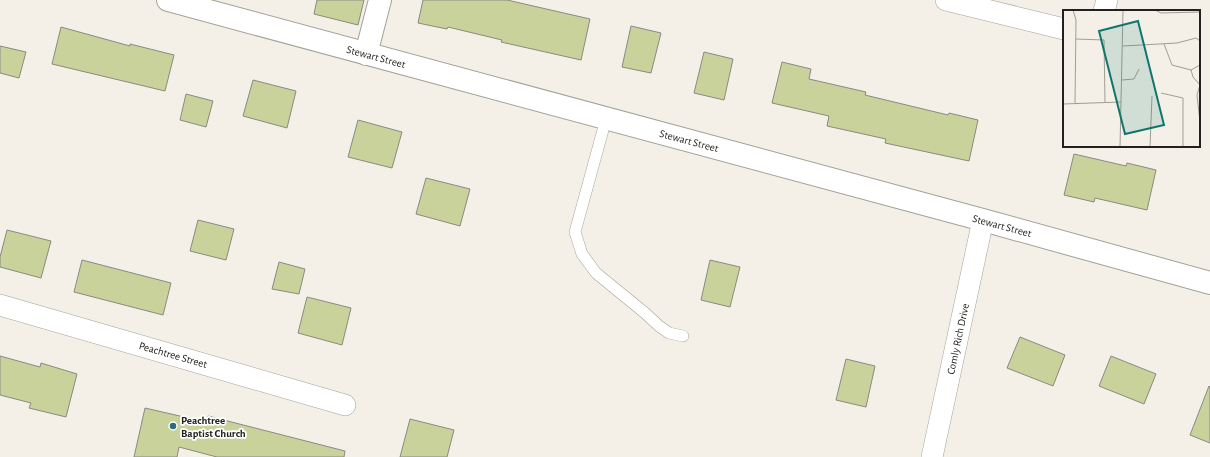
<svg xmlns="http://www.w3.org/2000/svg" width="1210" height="457" viewBox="0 0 1210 457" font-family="'Alegreya Sans',sans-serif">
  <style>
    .building { fill: #c9d29a; stroke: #898a82 }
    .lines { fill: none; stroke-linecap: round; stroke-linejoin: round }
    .lane-casing { stroke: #a4a199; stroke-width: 12 }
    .street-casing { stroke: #a4a199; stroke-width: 22 }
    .secondary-casing { stroke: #a4a199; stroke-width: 24 }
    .lane { stroke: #fff; stroke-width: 11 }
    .street { stroke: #fff; stroke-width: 21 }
    .secondary { stroke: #fff; stroke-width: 22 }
    .poi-dot { fill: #2d6b81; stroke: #fff; stroke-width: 1.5 }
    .labels { text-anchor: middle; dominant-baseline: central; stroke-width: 3.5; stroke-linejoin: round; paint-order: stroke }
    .street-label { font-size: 11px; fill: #22211e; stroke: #fff }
    .poi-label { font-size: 11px; font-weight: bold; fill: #22211e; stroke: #fff; text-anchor: start }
    .inset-road { fill: none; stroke: #a09d97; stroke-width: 1 }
    .view { fill: #0f766e; fill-opacity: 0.15; stroke: #0f766e; stroke-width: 2 }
    .inset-edge { fill: none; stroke: #22211e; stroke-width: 2 }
  </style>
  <rect width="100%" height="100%" fill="#f4f0e8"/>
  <path class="building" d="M 317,0 L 364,0 L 358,25 L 314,14 Z
    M 423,0 L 507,0 L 590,19 L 581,60 L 501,42 L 502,40 L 448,27 L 447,29 L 418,23 Z
    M 631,26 L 661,33 L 651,73 L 622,67 Z
    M 61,27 L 130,46 L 130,44 L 174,55 L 165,91 L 52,64 Z
    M 0,46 L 26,52 L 19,78 L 0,73 Z
    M 704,52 L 733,59 L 724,100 L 694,93 Z
    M 782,62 L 811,69 L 809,79 L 866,92 L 865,95 L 948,115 L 949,113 L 978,120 L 969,161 L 885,143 L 886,139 L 827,126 L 829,116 L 772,103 Z
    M 253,80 L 296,91 L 287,128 L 243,116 Z
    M 186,94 L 213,101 L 206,127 L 180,120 Z
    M 358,120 L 402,132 L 392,168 L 348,157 Z
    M 1074,154 L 1126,166 L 1127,163 L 1156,170 L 1147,210 L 1095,198 L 1094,202 L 1064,195 Z
    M 426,178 L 470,189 L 460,226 L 416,214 Z
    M 198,220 L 234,229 L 226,260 L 190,251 Z
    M 7,230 L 51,241 L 41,278 L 0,267 L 0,257 Z
    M 82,260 L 171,283 L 163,315 L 74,292 Z
    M 710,260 L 740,267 L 730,307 L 701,300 Z
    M 279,262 L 305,269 L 299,294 L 272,289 Z
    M 307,297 L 351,308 L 342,345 L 298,333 Z
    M 1020,337 L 1065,355 L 1053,386 L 1007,368 Z
    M 0,356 L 40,367 L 41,363 L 77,374 L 66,417 L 29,408 L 31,403 L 0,395 Z
    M 1111,356 L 1156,374 L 1144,404 L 1099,386 Z
    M 846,359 L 875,366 L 866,407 L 836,400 Z
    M 1209,386 L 1210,387 L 1210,443 L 1190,435 Z
    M 145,408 L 206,422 L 208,416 L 345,451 L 344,457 L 217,457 L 179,447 L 177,457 L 134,457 Z
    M 410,419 L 454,430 L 447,457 L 400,457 Z"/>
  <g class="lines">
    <g class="lane-casing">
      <path id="lane" d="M 606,119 L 575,232 L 582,254 L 596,273 L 645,313 L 659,326 L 669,333 L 683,336"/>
    </g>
    <g class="street-casing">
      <path id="street" d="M 946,0 L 1064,29
        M 1104,11 L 1107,0
        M 0,305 L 345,405
        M 932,457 L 983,220"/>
    </g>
    <g class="secondary-casing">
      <path id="secondary" d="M 168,0 L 983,220 L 1210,283
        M 366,54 L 380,0"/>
    </g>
    <use href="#lane" class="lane"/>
    <use href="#street" class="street"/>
    <use href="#secondary" class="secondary"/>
  </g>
  <circle class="poi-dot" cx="173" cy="426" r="4"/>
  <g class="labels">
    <g class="street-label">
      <text transform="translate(376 57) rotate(15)">Stewart Street</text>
      <text transform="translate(689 141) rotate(15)">Stewart Street</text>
      <text transform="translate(1002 226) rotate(15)">Stewart Street</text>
      <text transform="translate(958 339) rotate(-78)">Comly Rich Drive</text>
      <text transform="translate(173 355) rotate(16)">Peachtree Street</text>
    </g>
    <g class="poi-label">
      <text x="181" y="420">Peachtree<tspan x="181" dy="13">Baptist Church</tspan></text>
    </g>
  </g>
  <g transform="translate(1063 10)">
    <rect width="137" height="137" fill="#f4f0e8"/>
    <path class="inset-road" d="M 10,0 L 13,10 L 12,93M 92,0 L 98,3 L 137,2M 13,29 L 41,30 L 42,92M 101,34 L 109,55 L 128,60 L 137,55M 60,36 L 114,33 L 133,28 L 137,31M 128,60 L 130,67 L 137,75M 59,70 L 71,69 L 76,59M 137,75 L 134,85 L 137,112M 98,83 L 120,88 L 120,137M 0,94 L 58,92M 57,137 L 60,0M 87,137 L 89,86"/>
    <path class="view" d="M 75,11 L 101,115 L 62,124 L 36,21 Z"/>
    <rect width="137" height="137" class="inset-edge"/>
  </g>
</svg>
